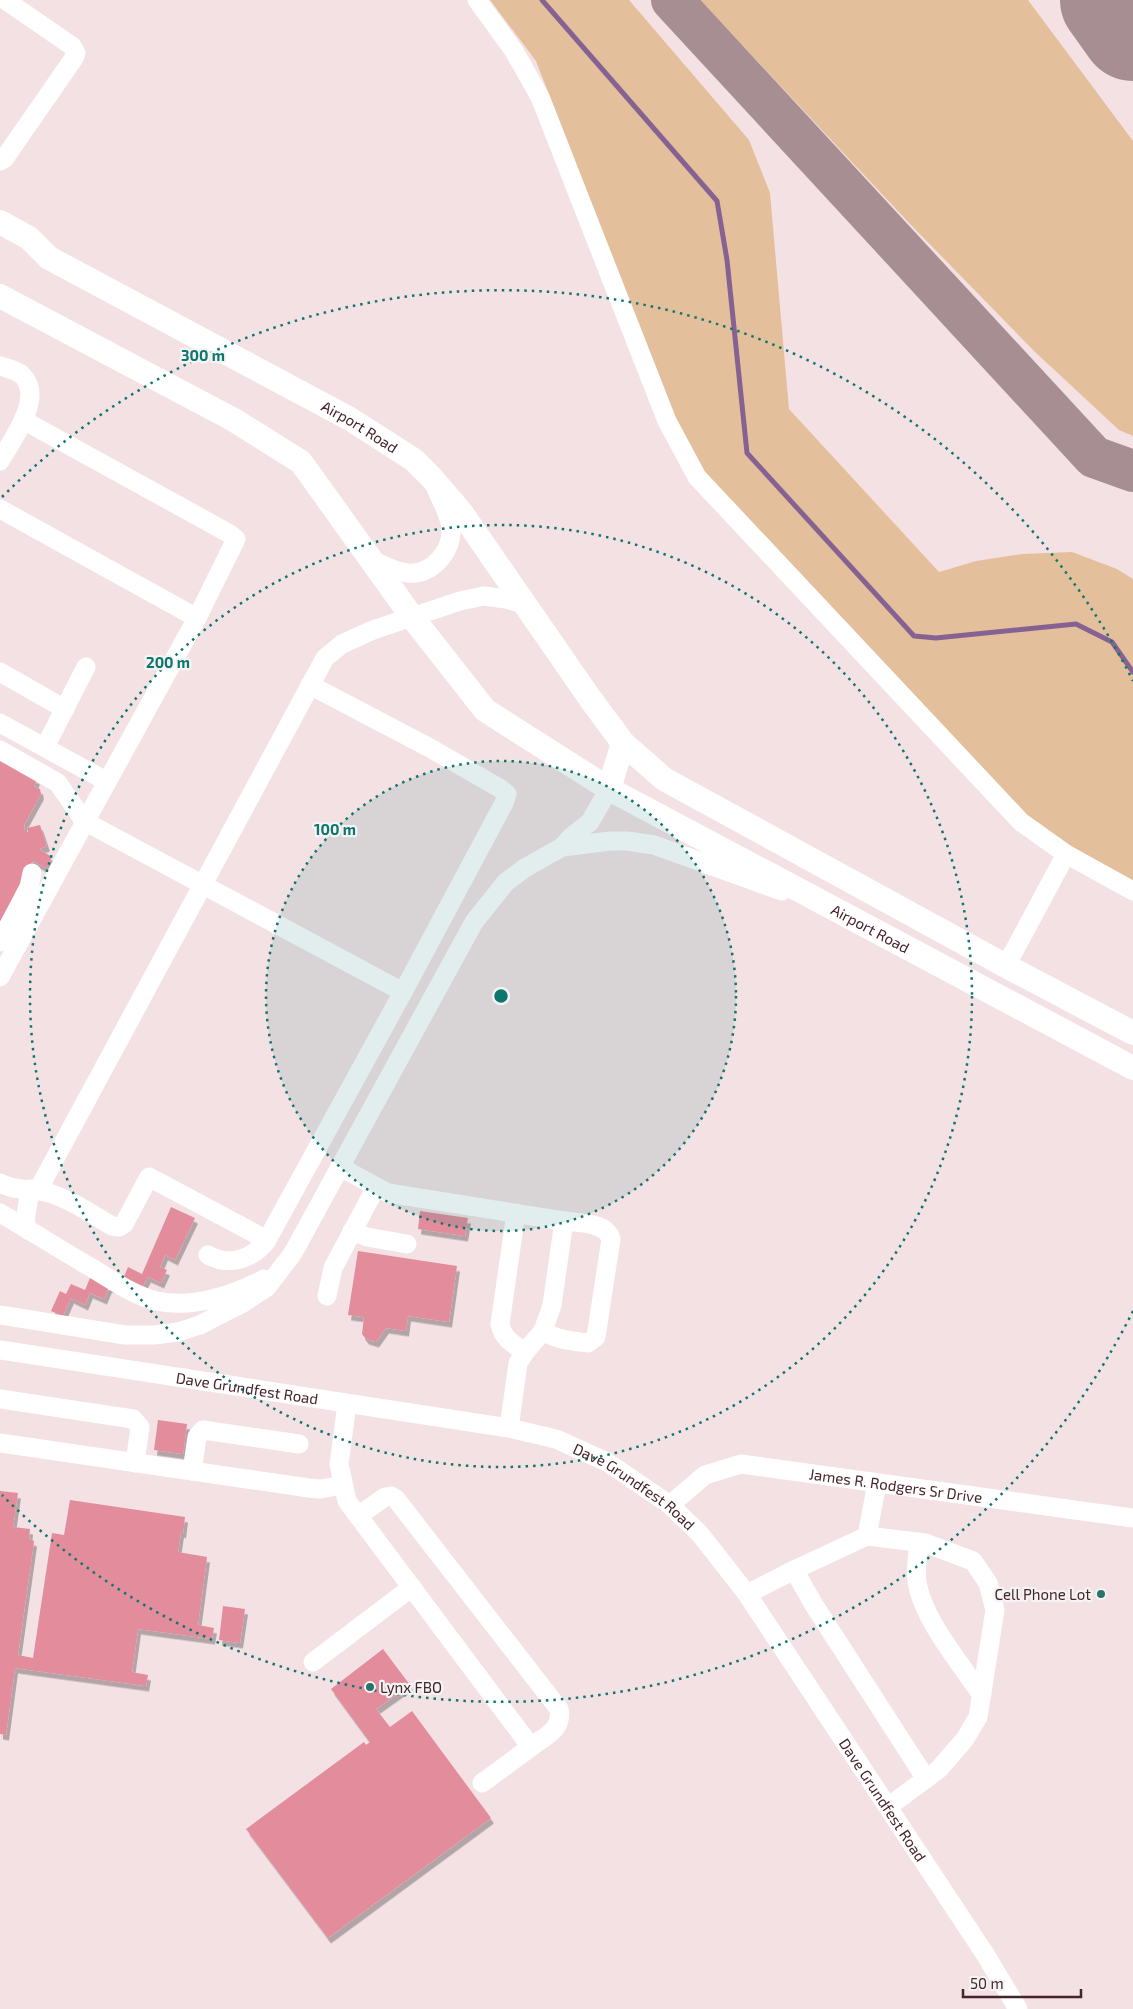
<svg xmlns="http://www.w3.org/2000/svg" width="1133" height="2009" viewBox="0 0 1133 2009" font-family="'Exo 2',sans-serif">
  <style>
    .green { fill: #e3c09b }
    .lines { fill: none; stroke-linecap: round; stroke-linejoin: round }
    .stream { stroke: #866293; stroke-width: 5 }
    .taxiway { stroke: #a78e92; stroke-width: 42 }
    .runway { stroke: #a78e92; stroke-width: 106 }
    .building { fill: #e28c9c; filter: url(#shadow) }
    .minor { stroke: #fff; stroke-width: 19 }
    .major { stroke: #fff; stroke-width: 24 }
    .ring { fill: none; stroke: #0f766e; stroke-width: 2.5; stroke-dasharray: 2.5 5 }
    .poi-dot { fill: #29726d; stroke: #f4f4f4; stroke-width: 2 }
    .labels { text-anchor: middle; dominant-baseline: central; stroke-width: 4.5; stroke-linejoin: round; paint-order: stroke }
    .street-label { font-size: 15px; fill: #46242a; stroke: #f4f4f4 }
    .poi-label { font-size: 15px; fill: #46242a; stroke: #f4f4f4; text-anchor: end }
    .centre { fill: #0f766e; stroke: #f4f4f4; stroke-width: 2.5 }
    .ring-label { font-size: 15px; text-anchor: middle; font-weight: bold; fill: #0f766e; stroke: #f4f4f4; stroke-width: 4.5; stroke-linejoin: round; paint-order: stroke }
  </style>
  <defs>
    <filter id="shadow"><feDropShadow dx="3" dy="5.5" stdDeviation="0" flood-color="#0004"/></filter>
  </defs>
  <rect width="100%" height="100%" fill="#f4e1e4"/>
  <path class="green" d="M 490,0 L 629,0 L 749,140 L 770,193 L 789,409 L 939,572 L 976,561 L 1022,554 L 1072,552 L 1117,569 L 1133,579 L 1133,882 L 1041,829 L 999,790 L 742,519 L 695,460 L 671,409 L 536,61 Z
    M 700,0 L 1028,0 L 1133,141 L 1133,436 L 1119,430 L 1034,351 L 910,224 Z"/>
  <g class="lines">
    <path class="stream" d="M 542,0 L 717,201 L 727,260 L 747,453 L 914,636 L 936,638 L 1076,624 L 1112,642 L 1133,672"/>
    <path class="taxiway" d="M 672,0 L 1094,457 L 1133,471"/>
    <path class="runway" d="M 1113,0 L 1133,28"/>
  </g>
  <path class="building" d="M 0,759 L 37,779 L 34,786 L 40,789 L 41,794 L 24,825 L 25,832 L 28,832 L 27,828 L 40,825 L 47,846 L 39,849 L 52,857 L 46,868 L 33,861 L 0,922 Z
    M 171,1207 L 195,1218 L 175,1260 L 165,1255 L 160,1267 L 167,1270 L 161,1283 L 148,1277 L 142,1288 L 109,1287 L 104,1299 L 90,1293 L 85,1305 L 71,1298 L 63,1316 L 51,1311 L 60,1291 L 66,1294 L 71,1284 L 85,1290 L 90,1278 L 104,1285 L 123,1279 L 128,1267 L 142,1274 Z
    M 420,1211 L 468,1218 L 465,1236 L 418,1229 Z
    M 358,1251 L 457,1266 L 449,1322 L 408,1316 L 406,1331 L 386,1328 L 376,1342 L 366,1339 L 362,1334 L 364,1317 L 348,1315 Z
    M 158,1420 L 187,1424 L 183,1454 L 154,1450 Z
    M 0,1491 L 18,1493 L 13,1527 L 30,1529 L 29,1539 L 34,1541 L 18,1655 L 33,1658 L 52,1533 L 64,1535 L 70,1500 L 185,1517 L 183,1533 L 181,1532 L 178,1552 L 207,1557 L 198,1625 L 214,1628 L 212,1639 L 138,1629 L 132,1672 L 148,1675 L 146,1686 L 15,1668 L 6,1735 L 0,1734 Z
    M 223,1606 L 245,1609 L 240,1643 L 219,1640 Z
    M 383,1649 L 410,1685 L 376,1709 L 390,1727 L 412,1711 L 491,1818 L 328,1938 L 246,1829 L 364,1742 L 366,1745 L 370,1742 L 331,1689 Z"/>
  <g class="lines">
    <g class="minor">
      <path d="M 477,0 L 514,51 L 540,97 L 667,421 L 697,477 L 1021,822 L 1066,854 L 1133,891"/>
      <path d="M 0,161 L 4,159 L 74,58 L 76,53 L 72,46 L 5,0"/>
      <path d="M 0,366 C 7,368 16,370 22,375 C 45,397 12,440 0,461"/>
      <path d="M 23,420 L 230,534 L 236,539 L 197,618"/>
      <path d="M 0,509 L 197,618 L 0,977"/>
      <path d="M 372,560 C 383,565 395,572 408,573 C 432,575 452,552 451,528 C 450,516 441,500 436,488"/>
      <path d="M 0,672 L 65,709"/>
      <path d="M 310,685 L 430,748 L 501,789 L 507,794 L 504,803 L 403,992"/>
      <path d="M 0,723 L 106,781"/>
      <path d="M 45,747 L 86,667"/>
      <path d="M 0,750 L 58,783 L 84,821 L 403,992 L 267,1240 L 149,1177 L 124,1224 L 119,1227 L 112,1226 C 93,1215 72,1200 49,1193 C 31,1188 18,1192 0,1183"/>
      <path d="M 562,847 L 571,837 L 590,822 L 609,789"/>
      <path d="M 0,942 L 29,887 L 32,873"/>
      <path d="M 1006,966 L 1066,854"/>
      <path d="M 340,1167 L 388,1193 L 564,1221 L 552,1305 L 543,1331 L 525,1352 L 518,1363 L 509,1428"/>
      <path d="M 38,1190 L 325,658 L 342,644 L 373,630 L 460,601 L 484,596 L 506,599 L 526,605"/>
      <path d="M 0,1213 C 31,1231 61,1250 92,1268 C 112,1280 134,1296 157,1301 C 191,1309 234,1295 264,1279"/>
      <path d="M 516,1213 L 500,1324 C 503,1339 513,1344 525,1352"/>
      <path d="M 28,1230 L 25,1222 L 30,1189"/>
      <path d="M 352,1231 L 367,1237 L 407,1244"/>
      <path d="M 208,1255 C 229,1267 253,1259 267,1240"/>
      <path d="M 327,1296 L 333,1268 L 376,1187"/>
      <path d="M 0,1315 L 125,1335 L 154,1335 L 178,1332 L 200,1325 L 221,1314 L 243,1303 L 267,1287 L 293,1253 L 474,922 L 506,882 L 525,868 L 562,847 L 610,841 L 627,841 L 654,845 L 782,891"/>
      <path d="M 543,1331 C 556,1340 572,1341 588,1343 L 596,1337 L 611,1239 C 606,1222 579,1223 564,1221"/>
      <path id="s1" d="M 0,1350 L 509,1428 L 556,1439 L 607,1462 L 670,1505 L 700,1534 L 747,1594 L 985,1954 L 1018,2009"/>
      <path d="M 0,1399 L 133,1419 L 140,1427 L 135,1463"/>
      <path d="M 347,1404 L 339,1464 L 347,1501 L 531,1747 C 545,1736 563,1730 559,1709 L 396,1499 L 391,1496 L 385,1497 L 358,1516"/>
      <path d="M 0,1443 L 309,1488 L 320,1489 L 343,1485"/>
      <path d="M 192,1471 L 197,1437 L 203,1430 L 299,1444"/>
      <path d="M 877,1483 L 867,1536 L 925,1543 L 973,1561 L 988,1583 L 995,1610 L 978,1717 L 965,1739 L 939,1769 L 888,1807"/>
      <path id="s2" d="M 670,1505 L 705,1475 L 741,1464 L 1133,1518"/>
      <path d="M 867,1536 L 794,1570 L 814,1605 L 926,1779"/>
      <path d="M 919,1542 C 918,1555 915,1569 917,1581 C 921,1616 961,1665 982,1695"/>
      <path d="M 747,1594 L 794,1570"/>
      <path d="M 313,1662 L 412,1587"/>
      <path d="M 482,1783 L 531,1747"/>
    </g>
    <g class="major">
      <path id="s3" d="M 0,222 L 29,238 L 49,258 L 350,419 L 414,460 L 431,477 L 461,512 L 589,697 L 623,743 L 664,779 L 1006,966 L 1133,1033"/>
      <path id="s4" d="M 0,296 L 234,420 L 301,462 L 412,617 L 485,710 L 609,789 L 1133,1068"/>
      <path d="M 609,789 L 623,743"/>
    </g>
  </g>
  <circle cx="501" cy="996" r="235" fill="#0f766e" fill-opacity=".12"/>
  <g class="ring">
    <circle cx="501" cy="996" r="235"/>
    <circle cx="501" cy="996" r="471"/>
    <path d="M1133 1311A706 706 0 0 1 2 1495M2 497A706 706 0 0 1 1133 681"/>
  </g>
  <g class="poi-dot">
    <circle cx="1101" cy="1594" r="5"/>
    <circle cx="370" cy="1687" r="5"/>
  </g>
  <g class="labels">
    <g class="street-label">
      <text stroke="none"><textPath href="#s3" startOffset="415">Airport Road</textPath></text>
      <text stroke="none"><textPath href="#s4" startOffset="1096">Airport Road</textPath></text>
      <text stroke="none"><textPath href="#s1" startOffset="250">Dave Grundfest Road</textPath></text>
      <text stroke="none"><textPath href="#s2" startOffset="240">James R. Rodgers Sr Drive</textPath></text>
      <text stroke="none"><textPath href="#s1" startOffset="655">Dave Grundfest Road</textPath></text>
      <text stroke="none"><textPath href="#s1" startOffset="1060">Dave Grundfest Road</textPath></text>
    </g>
    <g class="poi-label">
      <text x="1091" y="1594">Cell Phone Lot</text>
      <text x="380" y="1687" text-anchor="start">Lynx FBO</text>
    </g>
  </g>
  <circle cx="501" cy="996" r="8" class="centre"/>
  <g class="ring-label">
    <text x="203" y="361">300 m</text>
    <text x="168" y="668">200 m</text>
    <text x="335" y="835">100 m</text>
  </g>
  <path d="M963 1989v8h118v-8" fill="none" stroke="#46242a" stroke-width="2.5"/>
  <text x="970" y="1989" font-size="15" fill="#46242a" stroke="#f4f4f4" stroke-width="4" paint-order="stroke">50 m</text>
</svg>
